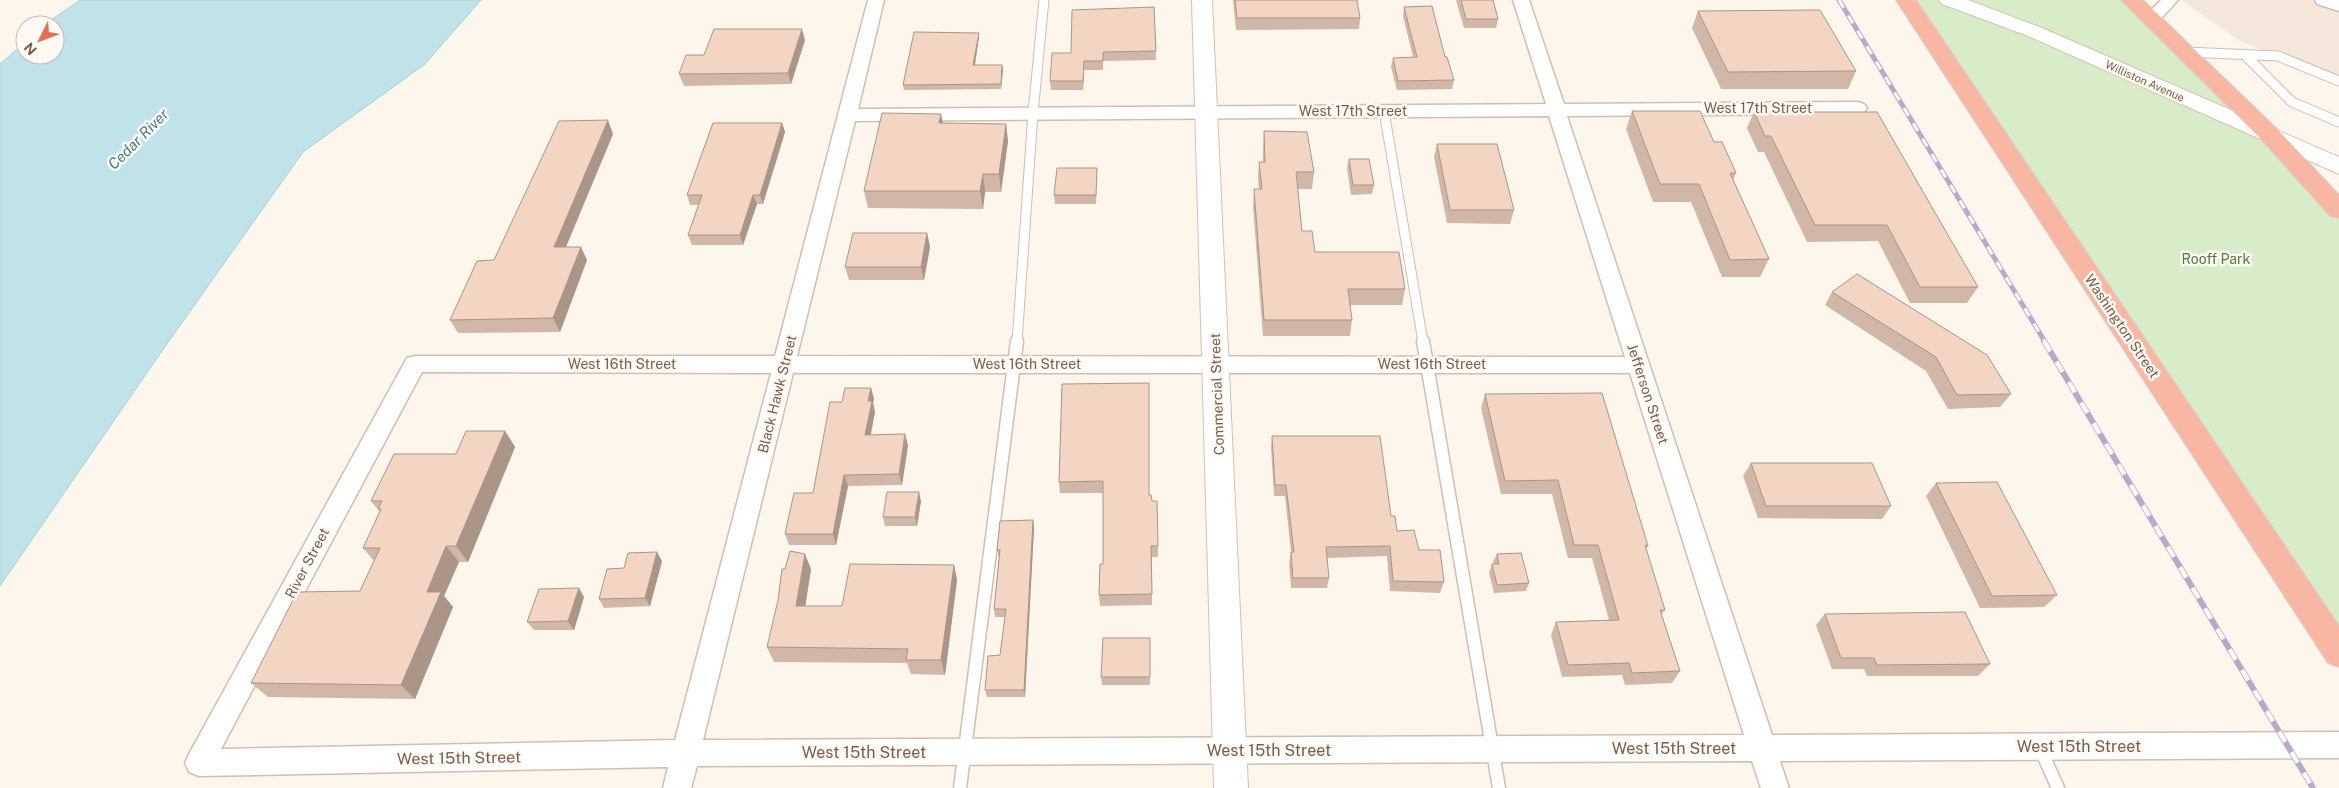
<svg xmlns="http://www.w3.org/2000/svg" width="2339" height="788" viewBox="0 0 2339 788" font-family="'Public Sans',sans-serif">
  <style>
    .residential { fill: #f5e8da }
    .green { fill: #d8ecc9 }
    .water { fill: #bfe3e8; stroke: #a5d3da }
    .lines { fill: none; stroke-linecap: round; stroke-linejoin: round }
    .lane-far1-casing { stroke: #d1beb0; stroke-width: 11 }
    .lane-casing { stroke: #d1beb0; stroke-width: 15 }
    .street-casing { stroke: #d1beb0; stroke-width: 3 }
    .secondary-casing { stroke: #d6c0b0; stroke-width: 2 }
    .highway-casing { stroke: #dad1cd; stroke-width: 2 }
    .lane-far1 { stroke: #fff; stroke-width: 9 }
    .lane { stroke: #fff; stroke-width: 12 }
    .street { fill: #fff; fill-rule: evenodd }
    .secondary { fill: #fff; fill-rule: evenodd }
    .highway { fill: #f7b7a3; fill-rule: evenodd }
    .rail-far1-casing { stroke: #b9a8c9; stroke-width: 5 }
    .rail-casing { stroke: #b9a8c9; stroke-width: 6 }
    .rail-far1 { stroke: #fffaf3; stroke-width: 3; stroke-dasharray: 9; stroke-linecap: butt }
    .rail { stroke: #fffaf3; stroke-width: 4.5; stroke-dasharray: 12; stroke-linecap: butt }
    .wall { fill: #d1b7a8 }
    .shaded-wall { fill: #aa9588 }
    .building { fill: #f3d5c3; stroke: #aa9588 }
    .labels { text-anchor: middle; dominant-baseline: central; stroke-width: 5; stroke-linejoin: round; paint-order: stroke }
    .far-street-label { font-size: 11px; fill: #7a5c4d; stroke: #fffaf3 }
    .street-label { font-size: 14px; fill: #7a5c4d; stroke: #fffaf3 }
    .park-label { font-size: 14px; fill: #537a41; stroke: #fffaf3 }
    .water-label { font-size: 15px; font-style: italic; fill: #437c86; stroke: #fffaf3 }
    .near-street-label { font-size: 16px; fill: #7a5c4d; stroke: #fffaf3 }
  </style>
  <rect width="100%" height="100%" fill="#fdf6ec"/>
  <path class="residential" d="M 2181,0 L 2339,0 L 2339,82 L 2240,41 Z"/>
  <path class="green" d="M 1899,0 L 2131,0 L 2339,213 L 2339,669 Z"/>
  <path class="water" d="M 80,0 L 481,0 L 425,64 L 303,152 L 164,348 L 0,586 L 0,64 L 25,42 L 25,55 L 55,55 L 55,25 L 44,25 Z"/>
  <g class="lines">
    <g class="lane-far1-casing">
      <path id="lane-far1" d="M 2186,52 L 2278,56 L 2339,81
        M 2244,54 L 2292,102 L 2339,122
        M 1384,111 L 1423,342
        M 1017,342 L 1033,113 L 1044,0"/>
    </g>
    <g class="lane-casing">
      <path id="lane" d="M 1423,341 L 1499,788
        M 2039,746 L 2058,788
        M 960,788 L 1017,341"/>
    </g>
    <g class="street-casing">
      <path id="street" d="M 868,0 L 884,0 L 858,109 L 1546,104 L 1513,0 L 1529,0 L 1564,104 L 1858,102 L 1864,104 L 1867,108 L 1864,112 L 1858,114 L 1567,116 L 1772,735 L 2339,732 L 2339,758 L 1780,761 L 1789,788 L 1761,788 L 1752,761 L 697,766 L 691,788 L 663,788 L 668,767 L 199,776 L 189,772 L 185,763 L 189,754 L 407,358 L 415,356 L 775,356 ZM 1549,116 L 1625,357 L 797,356 L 855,121 ZM 422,372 L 771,373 L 675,740 L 221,749 ZM 793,373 L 1630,373 L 1744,735 L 703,740 Z
        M 2161,0 L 2178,0 L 2157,23 L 2145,23 L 2143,19 Z
        M 2315,0 L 2339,0 L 2339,11 L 2317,4 Z"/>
    </g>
    <g class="secondary-casing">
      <path id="secondary" d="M 1192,0 L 1212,0 L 1248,788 L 1214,788 Z
        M 1939,0 L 1968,0 L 2042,28 L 2339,157 L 2339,174 L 2028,36 L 1942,4 Z"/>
    </g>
    <g class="highway-casing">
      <path id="highway" d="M 1896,0 L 1916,0 L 2339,626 L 2339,667 L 2328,663 Z
        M 2121,0 L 2143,0 L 2279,131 L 2339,195 L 2339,218 L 2330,216 L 2263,141 Z"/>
    </g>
    <use href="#lane-far1" class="lane-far1"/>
    <use href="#lane" class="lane"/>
    <use href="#street" class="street"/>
    <use href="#secondary" class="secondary"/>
    <use href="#highway" class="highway"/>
    <g class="rail-far1-casing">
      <path id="rail-far1" d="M 1839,0 L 2045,342"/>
    </g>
    <g class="rail-casing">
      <path id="rail" d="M 2044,341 L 2313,788"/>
    </g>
    <use href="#rail-far1" class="rail-far1"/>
    <use href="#rail" class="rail"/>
  </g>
  <path class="wall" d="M 1233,0 L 1357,0 L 1360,18 L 1359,29 L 1236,30 Z
    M 1456,0 L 1493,0 L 1498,19 L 1496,28 L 1464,28 Z
    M 1154,7 L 1156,60 L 1103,61 L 1103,70 L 1084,70 L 1083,90 L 1051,90 L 1050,81 L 1071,53 Z
    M 1404,7 L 1445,57 L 1454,80 L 1452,89 L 1397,90 L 1391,67 L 1393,58 L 1413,57 L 1403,16 Z
    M 1698,11 L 1856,71 L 1848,89 L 1721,89 L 1692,28 Z
    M 979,37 L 975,65 L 1002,65 L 1003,70 L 1001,89 L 904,90 L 903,85 Z
    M 805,40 L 791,84 L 684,86 L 679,74 L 704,55 Z
    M 1632,111 L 1714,142 L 1736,173 L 1733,180 L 1769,259 L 1760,277 L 1722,277 L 1691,202 L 1653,202 L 1626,129 Z
    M 1754,112 L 1978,287 L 1967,303 L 1910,303 L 1878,241 L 1807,242 L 1764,152 L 1758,152 L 1747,128 Z
    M 941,114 L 943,123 L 1006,124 L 1008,141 L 1001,192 L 985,192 L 983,209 L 868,208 L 864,191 Z
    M 782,123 L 785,132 L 763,204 L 757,204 L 743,245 L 692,245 L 688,235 L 699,205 L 690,205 L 687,195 Z
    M 1264,131 L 1314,172 L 1312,189 L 1297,189 L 1302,231 L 1315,252 L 1405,289 L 1402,305 L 1350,305 L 1352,320 L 1350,336 L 1263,336 L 1253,206 L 1254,189 L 1259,189 L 1258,178 L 1259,162 L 1263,162 L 1263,148 Z
    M 613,134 L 566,247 L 587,260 L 560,332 L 458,333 L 450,320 L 494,260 Z
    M 1437,144 L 1514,210 L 1510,224 L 1447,223 L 1434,157 Z
    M 1349,159 L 1374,185 L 1372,194 L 1351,195 L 1347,168 Z
    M 1097,177 L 1096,204 L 1055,204 L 1054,195 Z
    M 927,233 L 930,247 L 924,280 L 849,280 L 845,267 Z
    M 1832,292 L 2011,394 L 2000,407 L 1948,409 L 1926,371 L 1825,305 Z
    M 1062,384 L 1149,495 L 1152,501 L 1158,546 L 1158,557 L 1152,557 L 1152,605 L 1100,606 L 1099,595 L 1103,564 L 1103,493 L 1060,493 L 1059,482 Z
    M 871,388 L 874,399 L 873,403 L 875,412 L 871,435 L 908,445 L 902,485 L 848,486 L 836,545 L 789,545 L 785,534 L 813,493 L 842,402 Z
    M 1485,394 L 1648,546 L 1646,549 L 1665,610 L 1661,615 L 1680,671 L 1672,683 L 1625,685 L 1622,675 L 1562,677 L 1551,635 L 1556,622 L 1609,620 L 1592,558 L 1568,558 L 1552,494 L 1501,494 L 1481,408 Z
    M 505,431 L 515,447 L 468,562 L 459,562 L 444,596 L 453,607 L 415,699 L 268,697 L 251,683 L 360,591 L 374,561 L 363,548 L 380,512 L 371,501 L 456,454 Z
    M 1272,436 L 1391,516 L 1397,531 L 1419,550 L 1444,582 L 1440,593 L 1390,591 L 1387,556 L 1327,558 L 1329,578 L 1327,588 L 1291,588 L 1289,563 L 1291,552 L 1285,496 L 1274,496 L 1271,447 Z
    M 1751,463 L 1891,506 L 1882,519 L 1758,518 L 1743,476 Z
    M 1936,483 L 2057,595 L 2044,607 L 1980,608 L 1926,496 Z
    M 921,501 L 917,526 L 885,526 L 883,517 Z
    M 1033,520 L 1034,528 L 1025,697 L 987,697 L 985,690 L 1000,655 L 1005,617 L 995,617 L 994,609 L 999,558 L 997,550 Z
    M 1497,554 L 1529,583 L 1526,591 L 1494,593 L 1489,573 L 1492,564 L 1494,564 L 1493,562 Z
    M 662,561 L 650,606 L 604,608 L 599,599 L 624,568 Z
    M 954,565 L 957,580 L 945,675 L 911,674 L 907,663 L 774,662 L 767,647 L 811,569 L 805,606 L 842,606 Z
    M 584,597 L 574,630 L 534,630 L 527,622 Z
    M 1825,614 L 1990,664 L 1978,676 L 1867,676 L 1864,669 L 1832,669 L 1816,625 Z
    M 1150,638 L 1150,685 L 1102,685 L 1101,677 Z"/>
  <path class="shaded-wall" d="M 802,29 L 805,40 L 791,84 L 788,73 Z
    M 979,33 L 979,37 L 974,70 L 973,65 Z
    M 1084,61 L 1084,70 L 1083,90 L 1083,81 Z
    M 1002,65 L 1003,70 L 1001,89 L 1001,84 Z
    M 941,114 L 944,131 L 939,123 Z
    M 608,120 L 613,134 L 560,261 L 554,247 Z
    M 782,123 L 785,132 L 763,204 L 760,195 Z
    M 1006,124 L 1008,141 L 1001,192 L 999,174 Z
    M 983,174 L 985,192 L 983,209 L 980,191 Z
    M 753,195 L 757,204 L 743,245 L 740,235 Z
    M 927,233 L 930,247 L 924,280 L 921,267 Z
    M 581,247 L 587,260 L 560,332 L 553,318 Z
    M 871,388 L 874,399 L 873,403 L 875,412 L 868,446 L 865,435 L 868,401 Z
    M 505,431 L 515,447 L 468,562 L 456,546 Z
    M 905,434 L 908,445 L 902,485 L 899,474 Z
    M 844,475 L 848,486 L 836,545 L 833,534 Z
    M 919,492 L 921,501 L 917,526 L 915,517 Z
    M 1033,520 L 1034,528 L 1025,697 L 1024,690 Z
    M 446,546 L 459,562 L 444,596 L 453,607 L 415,699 L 401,685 L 427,592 Z
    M 657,552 L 662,561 L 650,606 L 645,598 Z
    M 805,554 L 811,569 L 803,621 L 796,606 Z
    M 954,565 L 957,580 L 945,675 L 941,660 Z
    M 579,588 L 584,597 L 574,630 L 568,621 Z"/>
  <path class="building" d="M 1235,0 L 1357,0 L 1360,18 L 1237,18 Z
    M 1461,0 L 1493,0 L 1498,19 L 1466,19 Z
    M 1432,6 L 1445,57 L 1447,57 L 1454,80 L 1398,81 L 1393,58 L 1417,57 L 1404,7 Z
    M 1154,7 L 1156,51 L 1103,52 L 1103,61 L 1084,61 L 1083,81 L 1050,81 L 1052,53 L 1071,53 L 1072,10 Z
    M 1820,10 L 1856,71 L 1728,72 L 1698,11 Z
    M 714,29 L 802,29 L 788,73 L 679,74 L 686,55 L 704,55 Z
    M 914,32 L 979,33 L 973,65 L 1002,65 L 1001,84 L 903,85 Z
    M 1632,111 L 1700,111 L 1714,142 L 1722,142 L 1736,173 L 1730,173 L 1769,259 L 1730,260 L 1699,184 L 1660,184 Z
    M 1754,112 L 1877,112 L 1978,287 L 1920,287 L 1887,225 L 1815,225 L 1771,136 L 1765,136 Z
    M 882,113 L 941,114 L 939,123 L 1006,124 L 999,174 L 983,174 L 980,191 L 864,191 Z
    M 608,120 L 554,247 L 581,247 L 553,318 L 450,320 L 477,261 L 494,260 L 559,121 Z
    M 713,123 L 782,123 L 760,195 L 753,195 L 740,235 L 688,235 L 702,195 L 687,195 Z
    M 1264,131 L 1307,132 L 1314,172 L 1296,172 L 1302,231 L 1312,231 L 1315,252 L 1399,252 L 1405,289 L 1348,289 L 1352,320 L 1264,320 L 1254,189 L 1262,189 L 1259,162 L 1265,162 Z
    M 1437,144 L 1497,144 L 1514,210 L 1450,210 Z
    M 1349,159 L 1369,159 L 1374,185 L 1353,185 Z
    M 1057,168 L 1097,168 L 1096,195 L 1054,195 Z
    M 853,233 L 927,233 L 921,267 L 845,267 Z
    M 1857,274 L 1987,355 L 2011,394 L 1957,395 L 1936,357 L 1832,292 Z
    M 1149,383 L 1149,495 L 1151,495 L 1152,501 L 1157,501 L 1158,546 L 1151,546 L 1152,594 L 1099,595 L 1100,564 L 1103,564 L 1103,481 L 1059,482 L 1062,384 Z
    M 845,388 L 871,388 L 868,401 L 872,401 L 865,435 L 905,434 L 899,474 L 844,475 L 833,534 L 785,534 L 794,493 L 813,493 L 830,402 L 842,402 Z
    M 1602,393 L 1648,546 L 1645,545 L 1665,610 L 1660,610 L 1680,671 L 1632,673 L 1629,663 L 1568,665 L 1556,622 L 1619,620 L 1598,545 L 1574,545 L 1558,480 L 1505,481 L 1485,394 Z
    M 466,431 L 505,431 L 456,546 L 446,546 L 427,592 L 441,592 L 401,685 L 251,683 L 297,592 L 360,591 L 380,548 L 363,548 L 381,509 L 378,509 L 382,501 L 371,501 L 394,454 L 456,454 Z
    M 1272,436 L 1380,436 L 1391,516 L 1395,516 L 1397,531 L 1414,530 L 1419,550 L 1440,550 L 1444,582 L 1393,581 L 1390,546 L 1326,547 L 1329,578 L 1293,578 L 1291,552 L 1294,552 L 1286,485 L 1275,485 Z
    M 1751,463 L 1872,463 L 1891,506 L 1766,506 Z
    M 1997,482 L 2057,595 L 1992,596 L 1936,483 Z
    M 887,492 L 919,492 L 915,517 L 883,517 Z
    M 1033,520 L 1024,690 L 985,690 L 988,656 L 1000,655 L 1006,609 L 994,609 L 1000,550 L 997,550 L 1000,521 Z
    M 790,551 L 805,554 L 796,606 L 842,606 L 850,564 L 954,565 L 941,660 L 906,660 L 908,649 L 767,647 L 778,600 L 782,569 L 785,569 Z
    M 657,552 L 645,598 L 599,599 L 607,569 L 624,568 L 628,553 Z
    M 1521,553 L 1529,583 L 1497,585 L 1492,564 L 1499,564 L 1497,554 Z
    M 579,588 L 568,621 L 527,622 L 539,589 Z
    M 1965,612 L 1990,664 L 1877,665 L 1874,658 L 1841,658 L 1825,614 Z
    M 1103,638 L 1150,638 L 1150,677 L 1101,677 Z"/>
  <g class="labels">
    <g class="far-street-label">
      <text transform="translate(2145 81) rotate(24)">Williston Avenue</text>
    </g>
    <g class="street-label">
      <text x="1758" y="108">West 17th Street</text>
      <text x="1353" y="111">West 17th Street</text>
      <text transform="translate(2122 326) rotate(56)">Washington Street</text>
      <text x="622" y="364">West 16th Street</text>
      <text x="1027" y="364">West 16th Street</text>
      <text x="1432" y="364">West 16th Street</text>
      <text transform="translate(777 394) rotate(-76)">Black Hawk Street</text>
      <text transform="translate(1217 394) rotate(-92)">Commercial Street</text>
      <text transform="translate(1648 394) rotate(72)">Jefferson Street</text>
      <text transform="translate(307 563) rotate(-62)">River Street</text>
    </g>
    <g class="park-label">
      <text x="2216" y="259">Rooff Park</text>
    </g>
    <g class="water-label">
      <text transform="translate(138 139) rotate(-45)">Cedar River</text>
    </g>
    <g class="near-street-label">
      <text x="2079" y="746">West 15th Street</text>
      <text x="1674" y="748">West 15th Street</text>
      <text x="1269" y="750">West 15th Street</text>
      <text x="864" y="752">West 15th Street</text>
      <text transform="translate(459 758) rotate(-1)">West 15th Street</text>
    </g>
  </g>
  <g transform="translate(40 40) rotate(228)"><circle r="24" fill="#fffaf3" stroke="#cabbb1"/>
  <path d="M0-4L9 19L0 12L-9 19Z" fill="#e76f51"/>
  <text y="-8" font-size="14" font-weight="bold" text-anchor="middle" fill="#7a5c4d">N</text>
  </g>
</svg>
